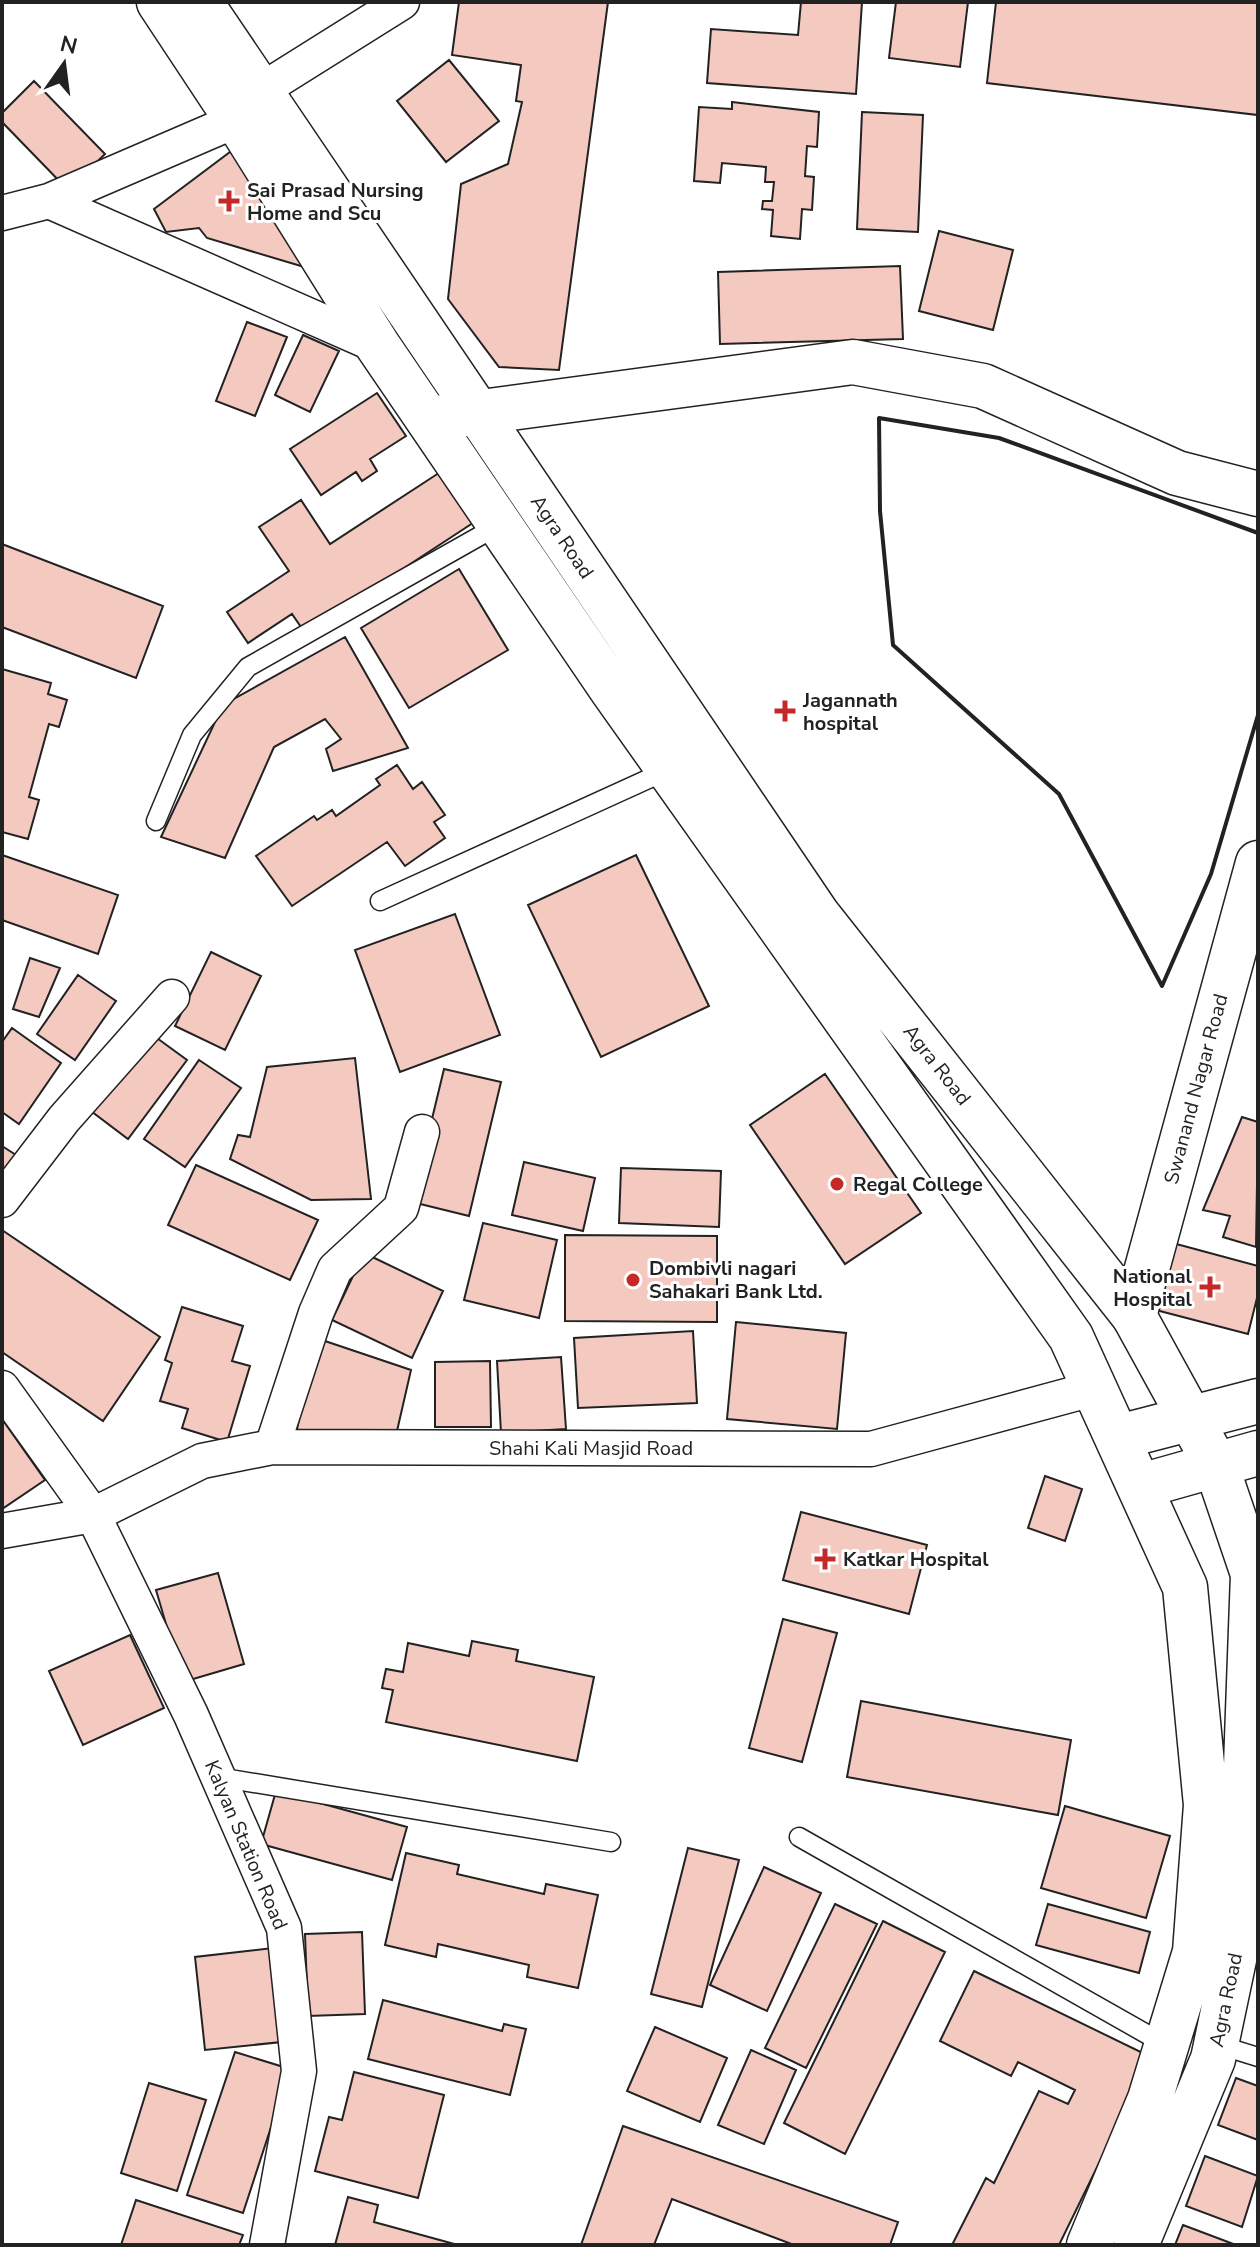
<svg xmlns="http://www.w3.org/2000/svg" width="1260" height="2247" viewBox="0 0 1260 2247" font-family="'Nunito Sans',sans-serif">
  <style>
    .building { fill: #f3c9c0; stroke: #222; stroke-width: 2 }
    .lines { fill: none; stroke-linecap: round; stroke-linejoin: round }
    .lane-casing { stroke: #222; stroke-width: 21 }
    .street-casing { stroke: #222; stroke-width: 37 }
    .secondary-casing { stroke: #222; stroke-width: 47 }
    .primary-casing { stroke: #222; stroke-width: 47 }
    .lane { stroke: #fff; stroke-width: 18 }
    .street { stroke: #fff; stroke-width: 34 }
    .secondary { stroke: #fff; stroke-width: 44 }
    .primary { stroke: #fff; stroke-width: 44 }
    .wall { stroke: #222; stroke-width: 4 }
    .poi-dot { fill: #c62828; stroke: #fff; stroke-width: 3 }
    .labels { text-anchor: middle; dominant-baseline: central; stroke-width: 6; stroke-linejoin: round; paint-order: stroke }
    .poi-label { font-size: 20px; font-weight: bold; fill: #222; stroke: #fff; text-anchor: start }
    .street-label { font-size: 20px; fill: #222; stroke: #fff }
  </style>
  <rect width="100%" height="100%" fill="#fff"/>
  <path class="building" d="M 459,2 L 608,2 L 559,370 L 499,367 L 448,299 L 461,184 L 508,164 L 522,102 L 516,101 L 521,65 L 452,55 Z
    M 801,2 L 862,2 L 856,94 L 707,83 L 711,29 L 798,35 Z
    M 896,2 L 968,2 L 960,67 L 889,58 Z
    M 996,2 L 1258,2 L 1258,115 L 987,83 Z
    M 449,60 L 499,121 L 446,162 L 397,101 Z
    M 34,81 L 105,154 L 68,190 L 2,122 L 2,113 Z
    M 732,102 L 819,112 L 817,147 L 807,146 L 805,176 L 814,177 L 812,210 L 802,209 L 800,239 L 771,236 L 773,210 L 762,209 L 763,201 L 772,201 L 774,182 L 765,182 L 766,167 L 722,163 L 720,183 L 694,181 L 699,107 L 732,109 Z
    M 862,112 L 923,115 L 918,232 L 857,229 Z
    M 238,146 L 311,269 L 207,238 L 199,228 L 166,232 L 154,209 Z
    M 939,231 L 1013,250 L 993,330 L 919,311 Z
    M 900,266 L 903,339 L 720,344 L 718,272 Z
    M 247,322 L 287,337 L 255,416 L 216,401 Z
    M 303,335 L 339,351 L 310,412 L 275,395 Z
    M 377,393 L 406,436 L 370,459 L 377,471 L 362,481 L 356,472 L 321,495 L 290,449 Z
    M 448,467 L 482,517 L 305,633 L 292,614 L 248,643 L 227,612 L 289,571 L 259,527 L 301,500 L 330,544 Z
    M 2,544 L 163,606 L 136,678 L 2,627 Z
    M 459,569 L 508,650 L 409,708 L 361,628 Z
    M 345,637 L 408,748 L 333,771 L 326,749 L 341,739 L 325,719 L 274,747 L 225,858 L 161,837 L 223,705 Z
    M 2,669 L 51,683 L 48,694 L 67,700 L 59,727 L 49,724 L 29,797 L 39,800 L 28,839 L 2,832 Z
    M 397,765 L 413,789 L 422,782 L 445,815 L 434,822 L 445,838 L 405,866 L 387,842 L 292,906 L 256,856 L 314,816 L 317,820 L 332,810 L 336,816 L 380,785 L 376,779 Z
    M 2,855 L 118,895 L 98,954 L 2,920 Z
    M 636,855 L 709,1006 L 601,1057 L 528,905 Z
    M 455,914 L 500,1035 L 400,1072 L 355,950 Z
    M 211,952 L 261,976 L 225,1050 L 175,1026 Z
    M 30,958 L 60,968 L 39,1017 L 13,1009 Z
    M 78,975 L 116,1001 L 75,1060 L 37,1034 Z
    M 12,1028 L 61,1063 L 19,1124 L 2,1112 L 2,1042 Z
    M 150,1033 L 187,1060 L 128,1139 L 91,1111 Z
    M 355,1058 L 371,1199 L 311,1200 L 230,1159 L 238,1135 L 250,1137 L 267,1067 Z
    M 199,1060 L 241,1088 L 185,1167 L 144,1139 Z
    M 444,1069 L 501,1082 L 469,1216 L 412,1202 Z
    M 825,1074 L 921,1213 L 845,1264 L 750,1125 Z
    M 1242,1117 L 1258,1122 L 1256,1247 L 1223,1237 L 1230,1216 L 1203,1210 Z
    M 2,1146 L 16,1155 L 2,1175 Z
    M 524,1162 L 595,1178 L 583,1231 L 512,1215 Z
    M 196,1165 L 318,1220 L 290,1280 L 168,1225 Z
    M 621,1168 L 721,1171 L 719,1227 L 619,1223 Z
    M 483,1223 L 557,1240 L 539,1318 L 464,1300 Z
    M 2,1230 L 160,1337 L 103,1421 L 2,1352 Z
    M 565,1235 L 717,1236 L 717,1322 L 565,1321 Z
    M 1169,1242 L 1258,1266 L 1258,1294 L 1248,1334 L 1152,1309 Z
    M 364,1253 L 443,1291 L 412,1358 L 332,1320 Z
    M 182,1307 L 243,1326 L 232,1361 L 250,1366 L 227,1442 L 182,1428 L 188,1409 L 160,1401 L 172,1363 L 165,1360 Z
    M 736,1322 L 846,1333 L 837,1429 L 727,1419 Z
    M 693,1331 L 697,1403 L 578,1408 L 574,1338 Z
    M 316,1338 L 411,1370 L 397,1431 L 296,1434 Z
    M 561,1357 L 566,1429 L 501,1433 L 497,1361 Z
    M 490,1361 L 491,1427 L 435,1427 L 435,1362 Z
    M 2,1419 L 45,1480 L 2,1509 Z
    M 1045,1476 L 1082,1489 L 1065,1541 L 1028,1528 Z
    M 801,1512 L 927,1545 L 909,1614 L 783,1580 Z
    M 218,1573 L 244,1664 L 183,1682 L 156,1590 Z
    M 783,1619 L 837,1633 L 802,1762 L 749,1748 Z
    M 130,1635 L 164,1708 L 83,1745 L 49,1671 Z
    M 472,1641 L 518,1650 L 516,1661 L 594,1677 L 577,1761 L 386,1722 L 393,1690 L 382,1688 L 386,1669 L 403,1672 L 408,1643 L 469,1656 Z
    M 861,1701 L 1071,1740 L 1058,1815 L 847,1777 Z
    M 276,1791 L 407,1827 L 392,1880 L 261,1844 Z
    M 1065,1806 L 1170,1836 L 1146,1918 L 1041,1888 Z
    M 688,1848 L 739,1860 L 702,2007 L 651,1994 Z
    M 406,1853 L 459,1865 L 457,1874 L 544,1894 L 546,1884 L 598,1895 L 578,1988 L 527,1977 L 529,1965 L 438,1944 L 436,1957 L 385,1945 Z
    M 764,1867 L 821,1893 L 767,2011 L 710,1985 Z
    M 835,1904 L 877,1924 L 806,2068 L 765,2048 Z
    M 1048,1904 L 1150,1932 L 1139,1973 L 1036,1945 Z
    M 883,1921 L 945,1952 L 845,2154 L 784,2123 Z
    M 362,1932 L 365,2014 L 308,2016 L 305,1934 Z
    M 281,1947 L 291,2041 L 205,2050 L 195,1957 Z
    M 974,1971 L 1151,2057 L 1059,2245 L 952,2245 L 986,2178 L 994,2183 L 1039,2091 L 1068,2104 L 1075,2090 L 1018,2062 L 1011,2076 L 940,2041 Z
    M 383,2000 L 502,2031 L 504,2024 L 526,2029 L 510,2095 L 368,2059 Z
    M 655,2027 L 727,2058 L 700,2122 L 627,2091 Z
    M 751,2050 L 796,2070 L 764,2144 L 718,2125 Z
    M 235,2052 L 290,2069 L 243,2213 L 187,2195 Z
    M 354,2072 L 444,2095 L 418,2198 L 315,2171 L 329,2117 L 342,2120 Z
    M 1236,2078 L 1258,2086 L 1258,2140 L 1218,2125 Z
    M 149,2083 L 206,2100 L 177,2191 L 121,2173 Z
    M 623,2126 L 898,2222 L 890,2245 L 794,2245 L 672,2199 L 654,2245 L 581,2245 Z
    M 1205,2156 L 1258,2176 L 1242,2227 L 1186,2206 Z
    M 348,2197 L 378,2205 L 374,2222 L 458,2245 L 335,2245 Z
    M 136,2200 L 243,2235 L 239,2245 L 121,2245 Z
    M 1183,2225 L 1236,2245 L 1175,2245 Z"/>
  <g class="lines">
    <g class="lane-casing">
      <path id="lane" d="M 156,821 L 192,735 L 248,667 L 501,524
        M 380,901 L 668,770
        M 218,1777 L 611,1842
        M 799,1837 L 1166,2045
        M 1216,2044 L 1258,2057"/>
    </g>
    <g class="street-casing">
      <path id="street" d="M 260,91 L 402,2
        M 49,201 L 378,346
        M 2,213 L 49,201 L 237,120
        M 2,1200 L 64,1119 L 172,997
        M 2,1388 L 93,1515 L 191,1715 L 284,1928 L 299,2071 L 267,2245
        M 272,1447 L 316,1313 L 335,1269 L 401,1208 L 422,1132
        M 2,1531 L 93,1515 L 202,1461 L 272,1447 L 871,1449 L 1096,1388"/>
    </g>
    <g class="secondary-casing">
      <path id="secondary" d="M 429,419 L 853,362 L 983,386 L 1177,473 L 1258,494
        M 1134,1316 L 1258,863
        M 1119,1437 L 1258,1401
        M 1141,1486 L 1258,1453"/>
    </g>
    <g class="primary-casing">
      <path id="primary" d="M 159,2 L 237,120 L 378,346 L 613,691 L 1071,1337 L 1185,1587 L 1206,1805 L 1195,1952 L 1150,2099 L 1089,2245
        M 200,2 L 817,914 L 1134,1316 L 1216,1465 L 1253,1574 L 1240,1931 L 1213,2059 L 1136,2245"/>
    </g>
    <use href="#lane" class="lane"/>
    <use href="#street" class="street"/>
    <use href="#secondary" class="secondary"/>
    <use href="#primary" class="primary"/>
    <path class="wall" d="M 1258,533 L 999,438 L 879,418 L 880,511 L 893,645 L 1059,794 L 1162,986 L 1211,874 L 1258,715"/>
  </g>
  <g class="poi-dot">
    <path d="M225 189h8v8h8v8h-8v8h-8v-8h-8v-8h8z"/>
    <path d="M781 699h8v8h8v8h-8v8h-8v-8h-8v-8h8z"/>
    <circle cx="837" cy="1184" r="8"/>
    <circle cx="633" cy="1280" r="8"/>
    <path d="M1206 1275h8v8h8v8h-8v8h-8v-8h-8v-8h8z"/>
    <path d="M821 1547h8v8h8v8h-8v8h-8v-8h-8v-8h8z"/>
  </g>
  <g class="labels">
    <g class="poi-label">
      <text x="247" y="190">Sai Prasad Nursing<tspan x="247" dy="23">Home and Scu</tspan></text>
      <text x="803" y="700">Jagannath<tspan x="803" dy="23">hospital</tspan></text>
      <text x="853" y="1184">Regal College</text>
      <text x="649" y="1268">Dombivli nagari<tspan x="649" dy="23">Sahakari Bank Ltd.</tspan></text>
      <text x="1192" y="1276" text-anchor="end">National<tspan x="1192" dy="23">Hospital</tspan></text>
      <text x="843" y="1559">Katkar Hospital</text>
    </g>
    <g class="street-label">
      <text transform="translate(562 537) rotate(56)">Agra Road</text>
      <text transform="translate(937 1065) rotate(52)">Agra Road</text>
      <text transform="translate(1196 1089) rotate(-75)">Swanand Nagar Road</text>
      <text x="591" y="1448">Shahi Kali Masjid Road</text>
      <text transform="translate(246 1845) rotate(67)">Kalyan Station Road</text>
      <text transform="translate(1226 2000) rotate(-78)">Agra Road</text>
    </g>
  </g>
  <rect width="1260" height="2247" fill="none" stroke="#222222" stroke-width="8"/>
  <g transform="translate(64 64) rotate(14)" stroke="#ffffff" stroke-width="6" paint-order="stroke">
  <path d="M0-6L14 30L0 20L-14 30Z" fill="#222222"/>
  <text y="-12" font-size="22" font-weight="bold" text-anchor="middle" fill="#222222">N</text>
  </g>
</svg>
